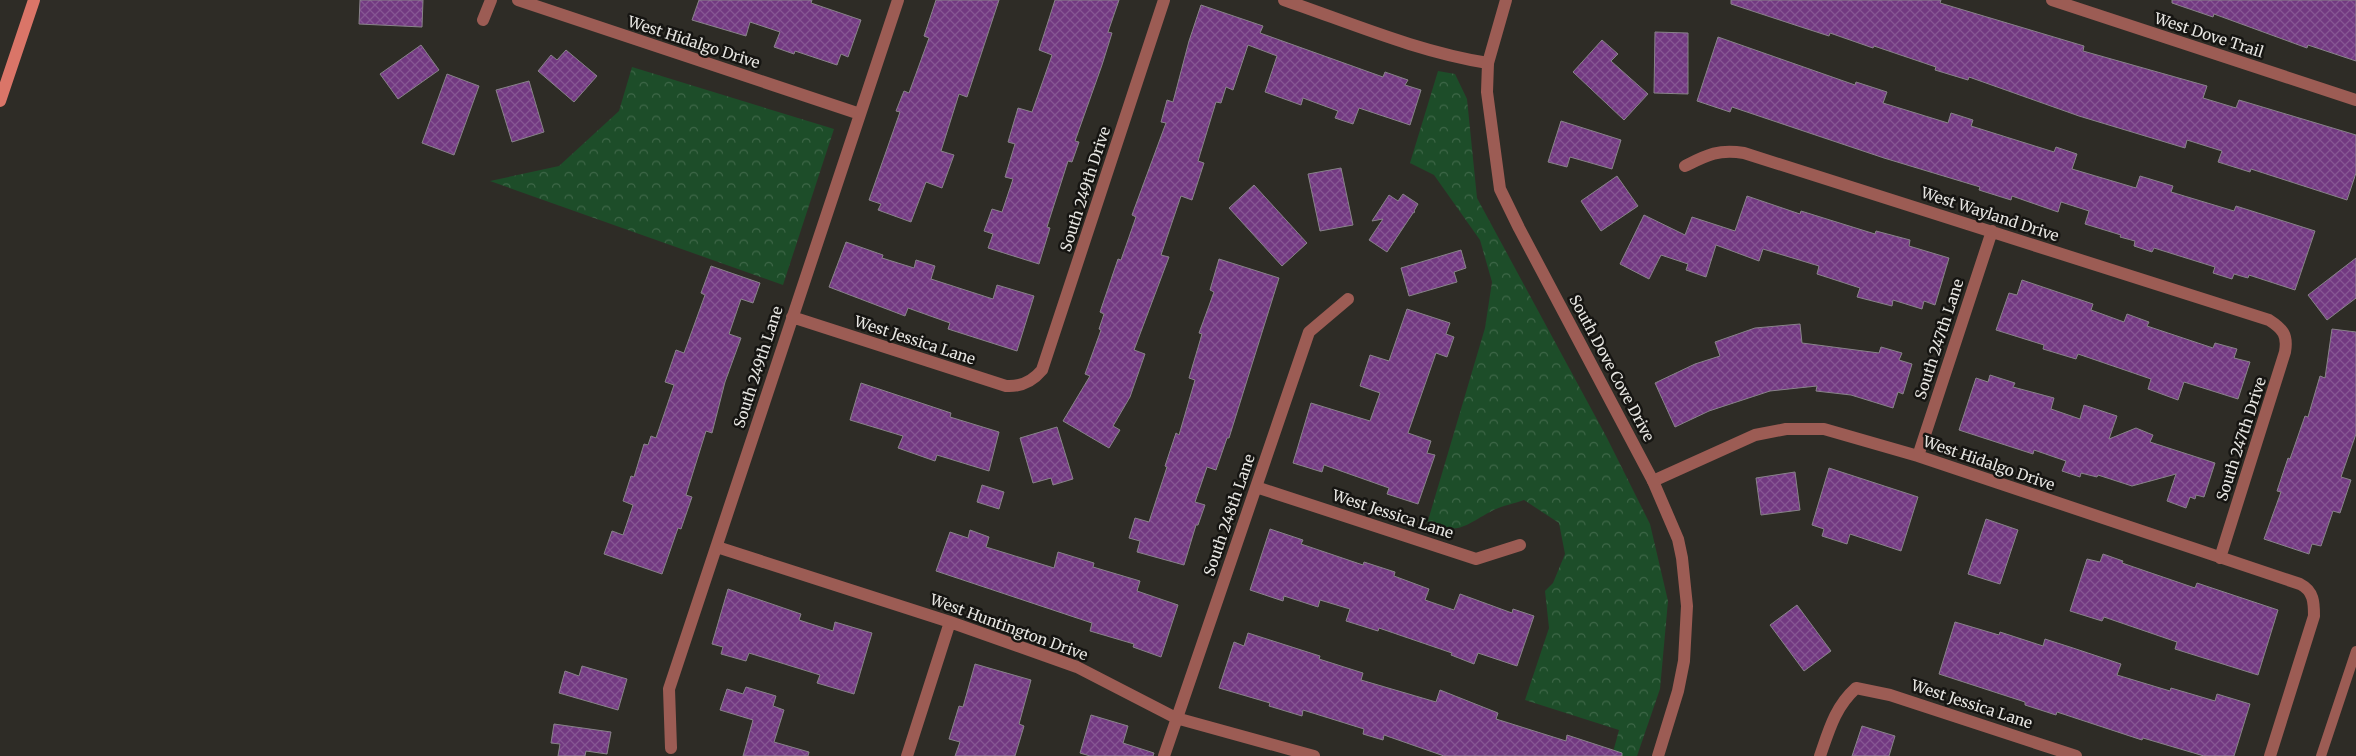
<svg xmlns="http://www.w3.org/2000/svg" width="2356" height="756" viewBox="0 0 2356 756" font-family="Merriweather,serif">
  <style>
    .park { fill: url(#park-crowns) }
    .building { fill: url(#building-cross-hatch); stroke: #888389 }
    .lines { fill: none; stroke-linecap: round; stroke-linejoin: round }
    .service { stroke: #9c5c54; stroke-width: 10 }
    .minor { stroke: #9c5c54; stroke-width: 12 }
    .tertiary { stroke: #9c5c54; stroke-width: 12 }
    .secondary { stroke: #da7568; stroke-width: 12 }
    .labels { text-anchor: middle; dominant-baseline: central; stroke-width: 5; stroke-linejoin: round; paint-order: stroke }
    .street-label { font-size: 15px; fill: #e7e6e2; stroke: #161512 }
  </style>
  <defs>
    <pattern id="park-crowns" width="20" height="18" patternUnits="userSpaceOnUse" patternTransform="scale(1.25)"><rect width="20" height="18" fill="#1d4d29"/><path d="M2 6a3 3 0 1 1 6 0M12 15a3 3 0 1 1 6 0" fill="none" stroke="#3e6748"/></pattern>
    <pattern id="building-cross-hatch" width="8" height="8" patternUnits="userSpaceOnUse" patternTransform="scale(1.25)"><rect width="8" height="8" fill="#723981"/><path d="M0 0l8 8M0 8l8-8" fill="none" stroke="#865693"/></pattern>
  </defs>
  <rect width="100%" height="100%" fill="#2e2c26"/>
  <path class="park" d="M 632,67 L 834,129 L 783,285 L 490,181 L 559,166 L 619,111 Z
    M 1438,71 L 1455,74 L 1467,99 L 1477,198 L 1607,438 L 1650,524 L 1668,601 L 1660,689 L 1637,756 L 1612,756 L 1619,730 L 1525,700 L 1549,628 L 1545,591 L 1553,583 L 1565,554 L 1559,523 L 1524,500 C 1513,504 1500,506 1490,512 C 1462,527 1460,534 1427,524 L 1485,328 L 1492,282 L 1480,240 L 1434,175 L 1410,163 Z"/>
  <path class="building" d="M 360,0 L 423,0 L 422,27 L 359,24 Z
    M 699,0 L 812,0 L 811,3 L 861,20 L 848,57 L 841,54 L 837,65 L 795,51 L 794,54 L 774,47 L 780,32 L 750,22 L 746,36 L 692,20 Z
    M 936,0 L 999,0 L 967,97 L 959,94 L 941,151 L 954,155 L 942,188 L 926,182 L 911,222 L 878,210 L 881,204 L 869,200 L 900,112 L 896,111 L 904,91 L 909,93 L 929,38 L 924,36 Z
    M 1055,0 L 1119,0 L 1108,32 L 1112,33 L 1102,65 L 1075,141 L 1079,142 L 1072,162 L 1068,161 L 1047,227 L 1050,228 L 1039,264 L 988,248 L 993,234 L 984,231 L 992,209 L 1002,212 L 1013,179 L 1005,177 L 1015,144 L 1008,142 L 1018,108 L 1032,112 L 1052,55 L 1039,50 Z
    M 1731,0 L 1941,0 L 1940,3 L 2084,46 L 2083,51 L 2207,86 L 2203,98 L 2236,108 L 2239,100 L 2356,135 L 2356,173 L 2347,200 L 2251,169 L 2250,172 L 2218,162 L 2222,151 L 2187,140 L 2185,148 L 2079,116 L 1969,77 L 1968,80 L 1935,70 L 1936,67 L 1874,46 L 1873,48 L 1830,33 L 1829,36 L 1795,25 L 1731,4 Z
    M 2172,0 L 2356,0 L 2356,61 L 2308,45 L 2307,48 L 2214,14 L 2213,17 L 2172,3 Z
    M 1201,5 L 1263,26 L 1260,33 L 1383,77 L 1385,72 L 1408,80 L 1405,85 L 1421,90 L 1410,125 L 1359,108 L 1353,124 L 1335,118 L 1338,111 L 1303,98 L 1301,105 L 1265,92 L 1277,56 L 1248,45 L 1233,90 L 1226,87 L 1221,103 L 1216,102 L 1198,161 L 1204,163 L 1192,200 L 1181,196 L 1161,255 L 1169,257 L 1134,350 L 1145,354 L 1130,397 L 1113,426 L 1120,430 L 1109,448 L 1063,421 L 1090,376 L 1085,374 L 1101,330 L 1099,329 L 1104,314 L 1100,312 L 1118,259 L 1121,260 L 1136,217 L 1132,215 L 1166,123 L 1161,122 L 1167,100 L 1173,102 L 1189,41 Z
    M 1655,32 L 1688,33 L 1688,94 L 1654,93 Z
    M 1718,37 L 1855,85 L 1856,82 L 1887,92 L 1883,103 L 1948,123 L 1951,113 L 1973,120 L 1971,126 L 2054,152 L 2056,147 L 2077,154 L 2072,169 L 2136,188 L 2140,176 L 2173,186 L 2171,192 L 2234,211 L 2236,206 L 2315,231 L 2295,290 L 2249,275 L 2248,278 L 2234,274 L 2232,279 L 2213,273 L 2215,267 L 2154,248 L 2152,252 L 2134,246 L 2135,241 L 2120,237 L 2121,235 L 2085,224 L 2089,211 L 2061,202 L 2058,212 L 2012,196 L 2011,200 L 1979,190 L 1980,187 L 1884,158 L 1732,107 L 1730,112 L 1697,101 Z
    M 1602,40 L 1618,54 L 1611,61 L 1648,94 L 1624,120 L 1573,72 Z
    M 421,45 L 439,70 L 398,99 L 380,74 Z
    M 566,50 L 597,76 L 574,102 L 538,71 L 551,55 L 557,60 Z
    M 447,74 L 479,86 L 454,155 L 422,143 Z
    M 529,81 L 544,132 L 512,142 L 496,90 Z
    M 1561,121 L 1621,140 L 1612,169 L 1570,157 L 1567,167 L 1548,162 Z
    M 1341,168 L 1353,225 L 1320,231 L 1308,174 Z
    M 1617,176 L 1638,206 L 1601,231 L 1581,201 Z
    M 1254,185 L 1307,243 L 1282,266 L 1229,208 Z
    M 1403,194 L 1418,204 L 1414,211 L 1415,212 L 1413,213 L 1387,252 L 1369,240 L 1383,219 L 1372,221 L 1389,195 L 1398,201 Z
    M 1747,196 L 1800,214 L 1801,211 L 1875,234 L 1876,231 L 1910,240 L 1909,246 L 1949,258 L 1935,305 L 1924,301 L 1922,309 L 1893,300 L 1892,306 L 1857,297 L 1860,288 L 1817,274 L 1819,266 L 1763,249 L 1759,261 L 1716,245 L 1706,277 L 1686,270 L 1688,264 L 1661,255 L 1649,279 L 1620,264 L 1644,215 L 1685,235 L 1692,217 L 1735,231 Z
    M 846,242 L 883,255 L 882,258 L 914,268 L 916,260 L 935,266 L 931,279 L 993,299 L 997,285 L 1034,296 L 1017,351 L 948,329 L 950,323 L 908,308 L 905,316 L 829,287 Z
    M 1461,250 L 1466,268 L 1454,272 L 1457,282 L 1409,296 L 1401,268 Z
    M 2356,258 L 2356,298 L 2327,320 L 2308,295 Z
    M 1219,259 L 1279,278 L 1229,438 L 1227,438 L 1216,470 L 1207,467 L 1195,502 L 1205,505 L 1198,525 L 1196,525 L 1184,565 L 1137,552 L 1140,541 L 1129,538 L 1135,518 L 1149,522 L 1167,467 L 1165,466 L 1176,433 L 1179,435 L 1195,380 L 1189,378 L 1202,334 L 1199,333 L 1214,292 L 1210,290 Z
    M 711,266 L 760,283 L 753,303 L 741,299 L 729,334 L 741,338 L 725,382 L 712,433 L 706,431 L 686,495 L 692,497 L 681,529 L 678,528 L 662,574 L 604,554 L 612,531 L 623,535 L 633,505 L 623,501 L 631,476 L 634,477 L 644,444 L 648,445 L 651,436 L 656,438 L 674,385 L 665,382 L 676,350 L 684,353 L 705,295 L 701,293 Z
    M 2022,280 L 2093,304 L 2091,310 L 2124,322 L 2127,314 L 2149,322 L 2147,326 L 2213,348 L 2215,343 L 2237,349 L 2234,358 L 2250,362 L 2238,399 L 2184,382 L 2178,400 L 2148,389 L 2151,379 L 2078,354 L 2076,359 L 2043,349 L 2044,345 L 1996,330 L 2009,293 L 2017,295 Z
    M 1407,309 L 1450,323 L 1446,334 L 1454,337 L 1447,357 L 1436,353 L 1408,433 L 1431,441 L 1427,453 L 1435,455 L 1418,504 L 1387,494 L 1389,488 L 1324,465 L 1322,472 L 1293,463 L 1311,403 L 1370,421 L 1380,393 L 1360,386 L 1370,355 L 1389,361 Z
    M 1800,324 L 1802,343 L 1879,353 L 1881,347 L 1902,353 L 1899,360 L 1912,364 L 1903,394 L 1898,392 L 1893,408 L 1851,395 L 1816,391 L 1817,386 L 1770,391 L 1709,411 L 1675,427 L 1655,383 L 1695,364 L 1720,356 L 1715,342 L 1755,328 Z
    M 2332,329 L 2356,332 L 2356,434 L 2341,477 L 2351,480 L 2340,513 L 2333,511 L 2321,546 L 2312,544 L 2309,554 L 2264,539 L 2281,492 L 2277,491 L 2288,458 L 2290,459 L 2305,416 L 2308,417 L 2320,376 L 2325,378 Z
    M 1990,375 L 2015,383 L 2013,387 L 2054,398 L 2051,409 L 2080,419 L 2084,405 L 2117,416 L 2109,439 L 2136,428 L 2153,435 L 2150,442 L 2215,463 L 2204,497 L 2196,495 L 2195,499 L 2190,497 L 2186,508 L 2167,501 L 2176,474 L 2132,486 L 2098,475 L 2097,477 L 2081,473 L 2080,477 L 2062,471 L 2066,461 L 2034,450 L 2033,454 L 1959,430 L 1976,378 L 1988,382 Z
    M 861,383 L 951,413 L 950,417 L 999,432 L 989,471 L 937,455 L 935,461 L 898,448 L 903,436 L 850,420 Z
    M 1057,427 L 1073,479 L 1053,485 L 1051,478 L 1033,483 L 1020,438 Z
    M 1829,468 L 1918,497 L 1901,551 L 1850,534 L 1847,544 L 1822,536 L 1824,529 L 1812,525 Z
    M 1795,472 L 1800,510 L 1761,515 L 1756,478 Z
    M 982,485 L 1004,492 L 999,509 L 977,502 Z
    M 1986,519 L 2018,530 L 2000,584 L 1968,574 Z
    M 1270,529 L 1303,540 L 1301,544 L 1363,565 L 1364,562 L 1395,572 L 1394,576 L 1429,589 L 1425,600 L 1454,610 L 1460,594 L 1512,613 L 1513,609 L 1534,616 L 1517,666 L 1478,653 L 1474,664 L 1451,655 L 1452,653 L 1379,628 L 1378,631 L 1346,621 L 1350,609 L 1320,600 L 1318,607 L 1284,596 L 1283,601 L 1250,590 Z
    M 970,530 L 989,537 L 986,547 L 1054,568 L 1058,552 L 1094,563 L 1093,567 L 1140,581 L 1137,591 L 1178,605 L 1161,657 L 1133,647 L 1134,644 L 1090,631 L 1092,623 L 936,571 L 950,532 L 968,538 Z
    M 2103,554 L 2123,561 L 2122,563 L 2195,588 L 2197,583 L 2278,610 L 2258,675 L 2175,649 L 2177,642 L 2104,617 L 2102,621 L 2070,611 L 2087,559 L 2100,562 Z
    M 728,589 L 801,614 L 799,620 L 833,631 L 835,622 L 872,633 L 854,694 L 817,683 L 820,675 L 749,653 L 746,661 L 721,654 L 723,647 L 712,644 Z
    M 1797,605 L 1831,651 L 1804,671 L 1770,625 Z
    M 1955,622 L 1999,635 L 2000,632 L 2043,646 L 2045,639 L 2073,648 L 2121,664 L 2117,675 L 2170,691 L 2171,688 L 2215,701 L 2217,694 L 2250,704 L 2234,756 L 2204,756 L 2143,738 L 2142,740 L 2057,712 L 2056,715 L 2025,705 L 2025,702 L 1939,674 Z
    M 1248,633 L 1320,656 L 1319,659 L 1363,673 L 1361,680 L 1436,702 L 1440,690 L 1498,713 L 1496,719 L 1566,741 L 1567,735 L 1622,753 L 1622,756 L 1444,756 L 1384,735 L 1383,740 L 1363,734 L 1364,729 L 1303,710 L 1302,716 L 1269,706 L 1270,703 L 1219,688 L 1234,642 L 1244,646 Z
    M 975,664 L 1031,680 L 1019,724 L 1024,726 L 1015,756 L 955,756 L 960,742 L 949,739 L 959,706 L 963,707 Z
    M 582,666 L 627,679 L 618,710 L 559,693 L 565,671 L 579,676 Z
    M 746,687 L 776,696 L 773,706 L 784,710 L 774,742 L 809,752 L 808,756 L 743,756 L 753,720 L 720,710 L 727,689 L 743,694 Z
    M 1091,715 L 1128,726 L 1123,743 L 1154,753 L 1153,756 L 1090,756 L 1080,753 Z
    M 554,724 L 611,732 L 607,754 L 586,751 L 585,756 L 558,756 L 560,744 L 551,743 Z
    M 1862,726 L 1895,736 L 1889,756 L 1852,756 Z"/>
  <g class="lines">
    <path class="service" d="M 2321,756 L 2356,651"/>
    <path class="minor" d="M 518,0 L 860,114
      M 1284,0 C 1351,23 1418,52 1488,63
      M 2052,0 L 2356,100
      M 483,20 L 491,0
      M 1685,166 C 1707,155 1718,149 1744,153 L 2269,320 C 2283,329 2288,335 2285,352 L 2220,558
      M 792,317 L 1006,386 C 1021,387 1032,382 1042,370 L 1164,0
      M 1918,456 L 1992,231
      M 1653,481 L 1755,435 L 1786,429 L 1824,429 L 1918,456 L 2300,584 C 2314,591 2314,603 2314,616 L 2270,756
      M 1256,487 L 1476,559 L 1520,545
      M 717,547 L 950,622 L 1077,667 L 1176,718 L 1314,756
      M 671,748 L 669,689 L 898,0
      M 907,756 L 950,622
      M 1164,756 L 1309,332 L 1348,299
      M 1820,756 C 1829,730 1835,707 1856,688 L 1890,695 L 2076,756"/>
    <path class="tertiary" d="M 1506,0 L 1488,63 L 1487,92 L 1500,189 L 1519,228 L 1653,481 L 1678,539 L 1682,558 L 1687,606 L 1684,661 L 1678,691 L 1658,756"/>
    <path class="secondary" d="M 0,101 L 34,0"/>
  </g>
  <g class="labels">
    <g class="street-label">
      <text transform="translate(2209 35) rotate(18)">West Dove Trail</text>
      <text transform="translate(694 42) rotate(18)">West Hidalgo Drive</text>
      <text transform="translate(1085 189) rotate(-72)">South 249th Drive</text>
      <text transform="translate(1990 214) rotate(18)">West Wayland Drive</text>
      <text transform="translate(1939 339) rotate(-72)">South 247th Lane</text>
      <text transform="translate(915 340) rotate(18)">West Jessica Lane</text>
      <text transform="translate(758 367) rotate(-72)">South 249th Lane</text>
      <text transform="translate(1612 368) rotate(62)">South Dove Cove Drive</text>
      <text transform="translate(2241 439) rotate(-72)">South 247th Drive</text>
      <text transform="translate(1989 463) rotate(19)">West Hidalgo Drive</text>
      <text transform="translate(1393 514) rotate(18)">West Jessica Lane</text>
      <text transform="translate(1229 515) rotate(-71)">South 248th Lane</text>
      <text transform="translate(1009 627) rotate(20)">West Huntington Drive</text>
      <text transform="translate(1972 704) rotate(18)">West Jessica Lane</text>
    </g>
  </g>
</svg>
